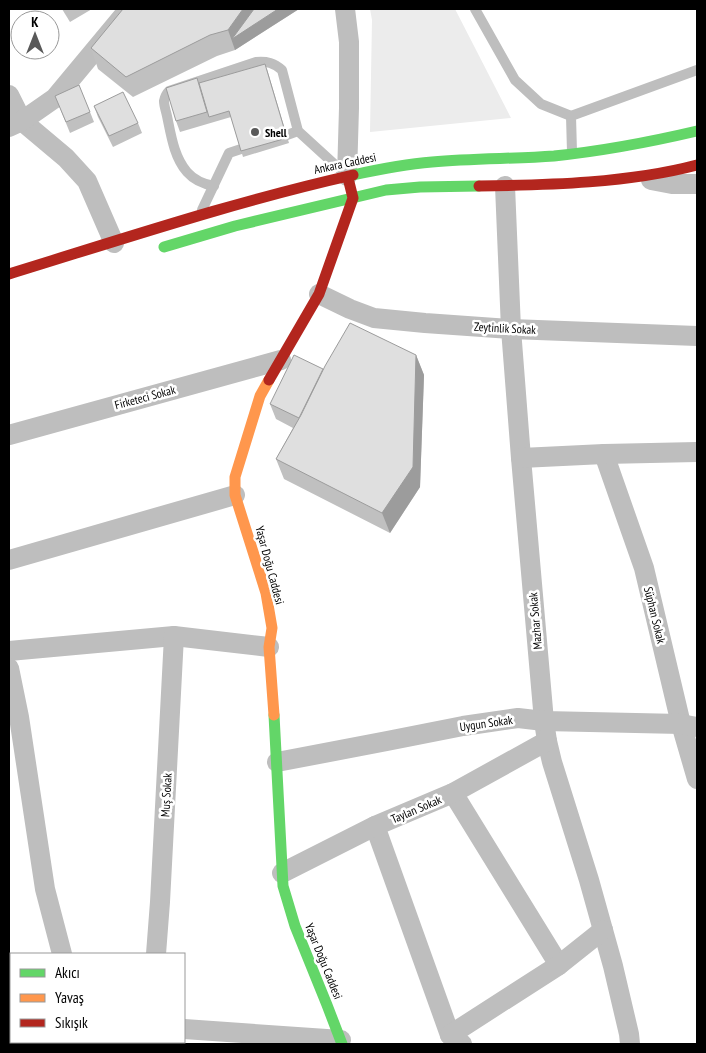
<svg xmlns="http://www.w3.org/2000/svg" width="706" height="1053" viewBox="0 0 706 1053" font-family="'PT Sans Narrow',sans-serif">
<style>
.green{fill:#ececec}
.lines{fill:none;stroke-linecap:round;stroke-linejoin:round}
.lane{stroke:#bebebe;stroke-width:10}
.street{stroke:#bebebe;stroke-width:20}
.fast{stroke:#63d668;stroke-width:11}
.slow{stroke:#ff974d;stroke-width:11}
.jam{stroke:#b3261e;stroke-width:11}
.wall{fill:#c0c0c0}
.shaded-wall{fill:#9c9c9c}
.building{fill:#dfdfdf;stroke:#9c9c9c}
.poi-dot{fill:#595959;stroke:#fff;stroke-width:2}
.labels{text-anchor:middle;dominant-baseline:central;stroke-width:5;stroke-linejoin:round;paint-order:stroke}
.poi-label{font-size:12px;font-weight:bold;fill:#000;stroke:#fff;text-anchor:start}
.street-label{font-size:12px;fill:#000;stroke:#fff}
</style>
<rect width="100%" height="100%" fill="#fff"/>
<polygon class="green" points="370,9 455,9 511,118 370,132 372,20"/>
<g class="lines">
<g class="lane">
<polyline points="475,9 515,80 541,104 571,116"/>
<polyline points="287,135 298,131"/>
<polyline points="572,152 571,116 697,70"/>
<path d="M 214,186 C 203,184 194,180 187,172 C 174,157 171,135 167,116 C 166,111 164,106 164,101 C 165,96 166,94 169,91 L 256,62 C 267,61 274,63 282,70 L 298,131 L 344,173"/>
<polyline points="202,210 229,153 241,149"/>
</g>
<g class="street">
<polyline points="345,9 349,42 349,108 347,176"/>
<polyline points="9,95 22,121 66,158 87,181 114,243"/>
<polyline points="9,127 22,121 55,98 129,9"/>
<polyline points="651,180 672,184 697,184"/>
<polyline points="505,186 511,329 521,458 544,721 547,741 552,762 589,880 613,966 629,1034 630,1044"/>
<polyline points="319,294 350,309 374,318 425,323 511,329 697,336"/>
<polyline points="9,435 281,360"/>
<polyline points="604,454 644,568 681,724 697,779"/>
<polyline points="521,458 604,454 697,452"/>
<polyline points="9,560 235,495"/>
<polyline points="9,651 174,636 269,647"/>
<polyline points="9,668 19,717 45,889 62,954"/>
<polyline points="277,762 387,741 463,726 518,718 544,721 681,724 697,727"/>
<polyline points="453,793 559,965"/>
<polyline points="375,826 450,1035 462,1044"/>
<polyline points="282,873 375,826 453,793 547,741"/>
<polyline points="156,954 160,902 174,636"/>
<polyline points="184,1029 341,1040"/>
<polyline points="450,1035 559,965 603,930"/>
<polyline points="61,1044 69,1042"/>
</g>
<g class="fast">
<path d="M 353,175 C 380,169 406,164 432,162 C 473,158 514,159 554,156 C 603,151 650,142 697,131"/>
<polyline points="164,247 235,226 386,190 420,187 479,186"/>
<polyline points="274,715 283,886 295,926 327,1005 342,1044"/>
</g>
<polyline class="slow" points="269,380 260,396 235,477 235,495 266,593 272,628 269,647 274,715"/>
<g class="jam">
<path d="M 479,186 C 550,185 629,183 697,165"/>
<path d="M 9,274 C 123,239 237,201 353,175"/>
<polyline points="269,380 319,294 353,198 348,178"/>
</g>
</g>
<g class="wall">
<polygon points="62,9 92,9 70,22"/>
<polygon points="123,9 299,9 235,50 217,56 133,97 98,69 91,48"/>
<polygon points="267,69 289,143 243,157 231,117 180,132 176,121 199,83"/>
<polygon points="55,96 90,112 94,122 70,133"/>
<polygon points="94,106 138,123 142,133 113,147 98,117"/>
<polygon points="416,355 424,375 420,487 390,533 284,479 276,459 293,428 276,419 270,404 323,369"/>
</g>
<g class="shaded-wall">
<polygon points="243,9 299,9 235,50 228,30"/>
<polygon points="416,355 424,375 420,487 390,533 382,513"/>
</g>
<g class="building">
<polygon points="123,9 243,9 228,30 210,35 126,77 91,48"/>
<polygon points="254,9 278,9 232,39"/>
<polygon points="265,64 287,138 241,151 229,111 209,117 199,83"/>
<polygon points="197,78 207,112 176,121 166,88"/>
<polygon points="79,85 90,112 66,122 55,96"/>
<polygon points="123,92 138,123 109,136 94,106"/>
<polygon points="350,323 416,355 413,467 382,513 276,459 301,415 325,366"/>
<polygon points="294,355 323,369 299,418 270,404"/>
</g>
<circle class="poi-dot" cx="255" cy="132" r="5"/>
<g class="labels">
<g class="poi-label">
<text x="265" y="132">Shell</text>
</g>
<g class="street-label">
<text transform="translate(345 163) rotate(-12)">Ankara Caddesi</text>
<text transform="translate(505 328) rotate(3)">Zeytinlik Sokak</text>
<text transform="translate(145 397) rotate(-15)">Firketeci Sokak</text>
<text transform="translate(270 565) rotate(75)">Yaşar Doğu Caddesi</text>
<text transform="translate(655 615) rotate(76)">Süphan Sokak</text>
<text transform="translate(535 621) rotate(-95)">Mazhar Sokak</text>
<text transform="translate(486 723) rotate(-8)">Uygun Sokak</text>
<text transform="translate(166 795) rotate(-87)">Muş Sokak</text>
<text transform="translate(416 809) rotate(-23)">Taylan Sokak</text>
<text transform="translate(324 961) rotate(68)">Yaşar Doğu Caddesi</text>
</g>
</g>
<rect width="706" height="1053" fill="none" stroke="#000000" stroke-width="20"/>
<rect x="10" y="953" width="175" height="90" fill="#ffffff" stroke="#999999"/>
<rect x="20" y="969" width="25" height="8" fill="#63d668" stroke="#999999"/>
<text x="55" y="978" font-size="15" fill="#000000">Akıcı</text>
<rect x="20" y="994" width="25" height="8" fill="#ff974d" stroke="#999999"/>
<text x="55" y="1003" font-size="15" fill="#000000">Yavaş</text>
<rect x="20" y="1019" width="25" height="8" fill="#b3261e" stroke="#999999"/>
<text x="55" y="1028" font-size="15" fill="#000000">Sıkışık</text>
<g transform="translate(35 35)"><circle r="24" fill="#ffffff" stroke="#999999"/>
<path d="M0-4L9 19L0 12L-9 19Z" fill="#595959"/>
<text y="-8" font-size="14" font-weight="bold" text-anchor="middle" fill="#000000">K</text>
</g>
</svg>
